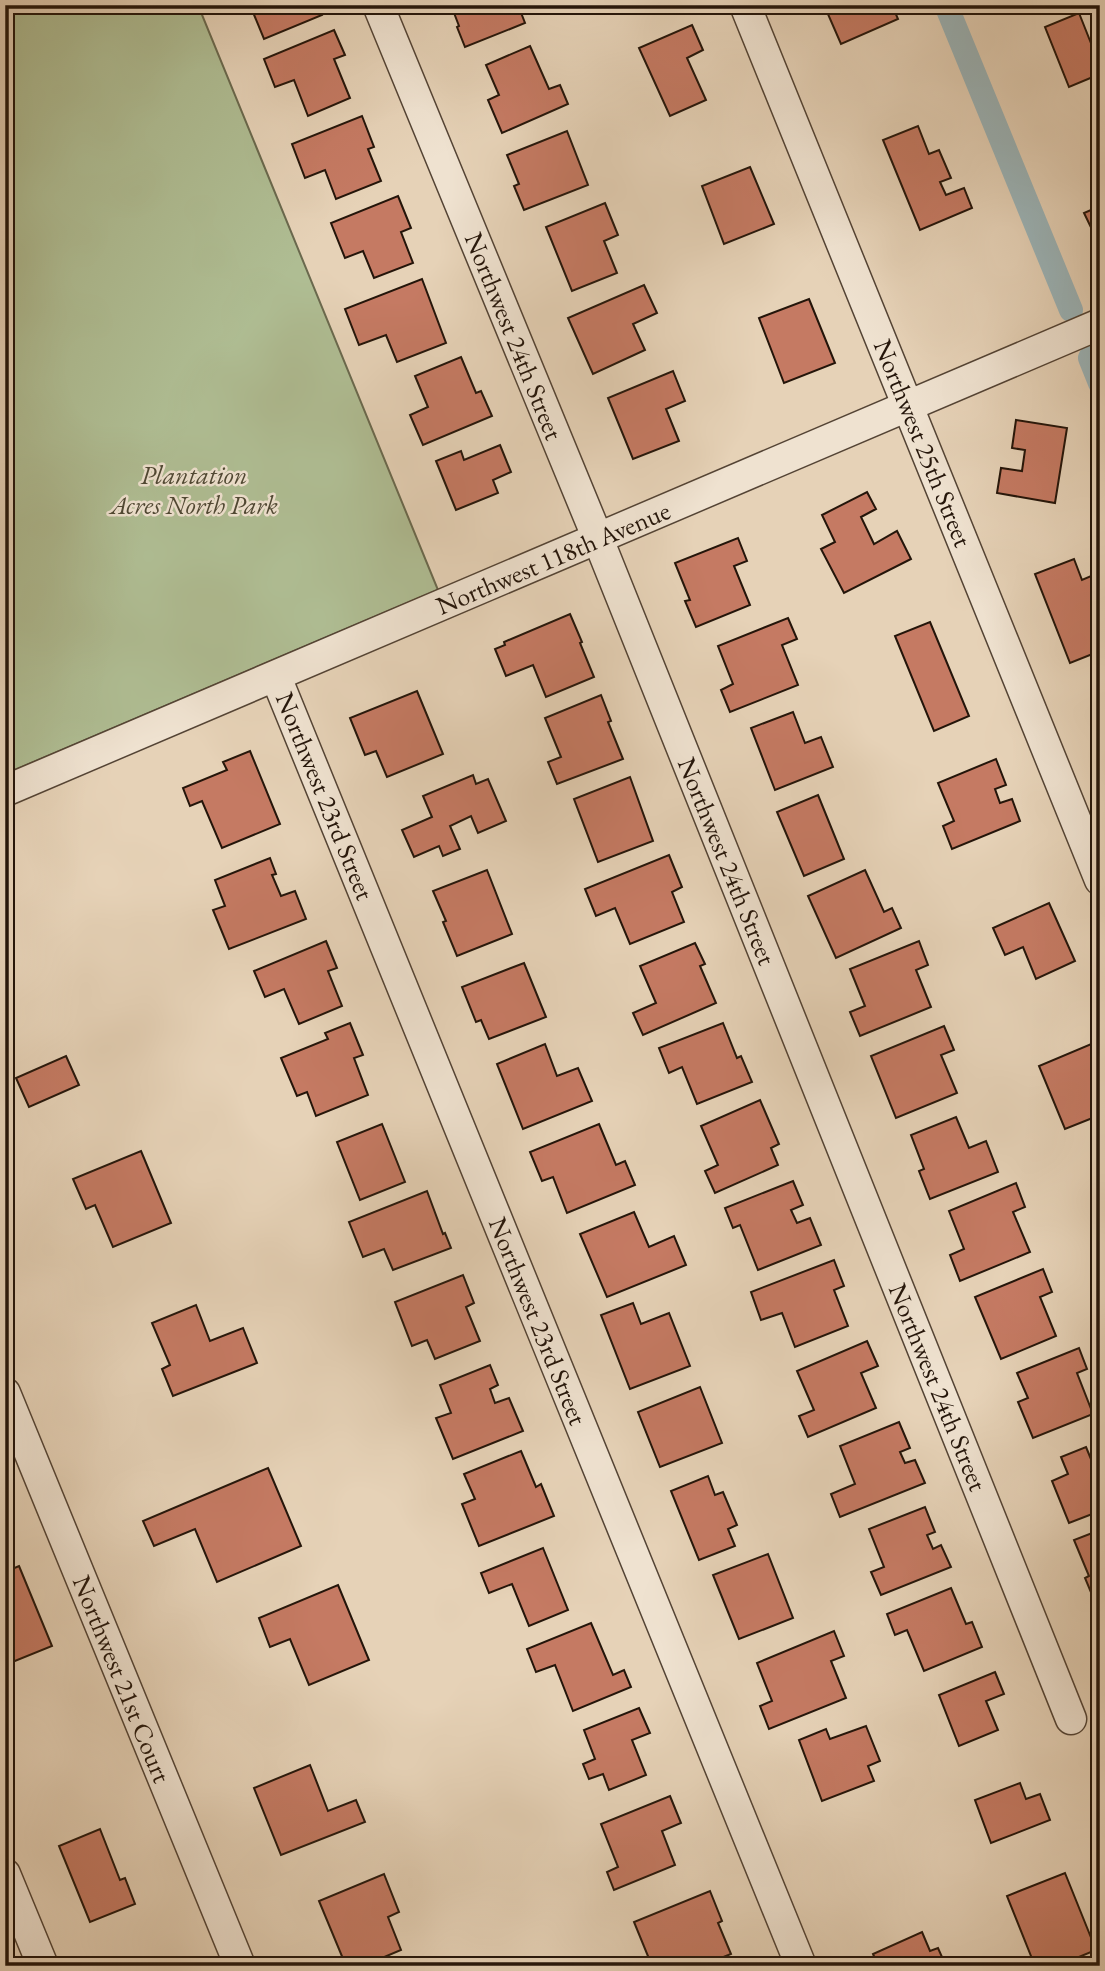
<svg xmlns="http://www.w3.org/2000/svg" width="1105" height="1971" viewBox="0 0 1105 1971" font-family="'EB Garamond',serif">
<style>
.green{fill:#afbd93;stroke:#6a694e;stroke-width:2}
.lines{fill:none;stroke-linecap:round;stroke-linejoin:round}
.canal{stroke:#9cb5b9;stroke-width:24}
.building{fill:#c57a63;stroke:#24150a;stroke-width:2}
.minor-casing{stroke:#544435;stroke-width:33}
.minor{stroke:#efe2d0;stroke-width:30}
.labels{text-anchor:middle;dominant-baseline:central;stroke-width:5;stroke-linejoin:round;paint-order:stroke}
.street-label{font-size:26px;fill:#24150a;stroke:#efe2d0}
.park-label{font-size:26px;font-style:italic;fill:#4e4733;stroke:#efe2d0}
</style>
<rect width="100%" height="100%" fill="#e6d2b7"/>
<filter id="stains"><feTurbulence type="fractalNoise" baseFrequency=".00286" numOctaves="4"/><feColorMatrix values="0 0 0 0 .2 0 0 0 0 .09 0 0 0 0 .02 0 0 0 .5 -.17"/></filter>
<radialGradient id="worn" r=".72"><stop offset=".6" stop-color="#630" stop-opacity="0"/><stop offset="1" stop-color="#630" stop-opacity=".3"/></radialGradient>
<polygon class="green" points="5,5 198,5 438,590 5,774"/>
<g class="lines">
<g class="canal">
<polyline points="946,5 1071,310"/>
<polyline points="1090,358 1100,383"/>
</g>
</g>
<g class="building">
<polygon points="250,5 318,5 322,15 264,39"/>
<polygon points="451,5 518,5 525,23 465,47 457,27 459,26"/>
<polygon points="824,5 892,5 898,19 841,44"/>
<polygon points="1079,13 1100,66 1100,74 1069,87 1045,27"/>
<polygon points="692,25 703,50 687,58 706,100 670,116 639,48"/>
<polygon points="334,30 345,55 334,59 350,98 308,116 294,80 275,87 264,59"/>
<polygon points="530,46 549,89 560,85 568,104 502,133 488,100 499,95 486,65"/>
<polygon points="362,116 374,147 368,149 381,181 336,199 325,170 305,178 292,144"/>
<polygon points="918,126 929,154 939,150 951,178 940,182 946,195 964,188 972,208 920,230 883,140"/>
<polygon points="567,131 588,185 524,210 514,186 519,184 507,155"/>
<polygon points="750,167 774,224 724,244 702,186"/>
<polygon points="398,196 411,228 401,232 413,263 374,278 363,251 345,258 331,223"/>
<polygon points="605,203 618,235 604,241 617,273 572,291 546,227"/>
<polygon points="1100,206 1100,246 1084,213"/>
<polygon points="422,279 446,343 397,362 386,335 359,345 345,309"/>
<polygon points="644,285 657,313 633,324 645,350 593,374 568,318"/>
<polygon points="809,299 835,363 784,383 759,318"/>
<polygon points="461,357 476,393 481,391 492,416 423,445 410,415 428,407 415,376"/>
<polygon points="673,371 685,401 666,409 679,441 633,459 608,398"/>
<polygon points="1016,420 1067,428 1055,503 997,493 1001,468 1022,471 1025,450 1012,448"/>
<polygon points="500,445 511,472 493,480 498,493 456,510 436,461 461,451 464,460"/>
<polygon points="867,492 876,509 861,517 874,544 897,531 911,559 844,593 821,549 835,542 822,515"/>
<polygon points="738,538 747,561 734,566 750,605 696,627 685,601 690,600 675,563"/>
<polygon points="1074,559 1082,580 1098,573 1100,579 1100,651 1070,663 1035,574"/>
<polygon points="570,614 582,642 580,643 594,677 546,697 533,665 506,676 495,649 505,645 504,642"/>
<polygon points="788,618 797,639 782,645 798,685 730,712 721,690 733,684 718,646"/>
<polygon points="930,622 969,716 934,731 895,636"/>
<polygon points="417,691 443,754 387,777 376,751 365,755 350,718"/>
<polygon points="601,695 611,721 608,722 623,759 557,784 548,762 561,757 545,718"/>
<polygon points="793,712 805,743 821,737 833,767 775,790 751,728"/>
<polygon points="250,751 280,824 222,848 202,801 190,806 183,788 227,770 223,762"/>
<polygon points="996,759 1006,785 995,789 1000,803 1012,799 1020,821 952,849 943,826 954,821 938,783"/>
<polygon points="473,775 476,784 488,779 506,821 478,833 471,816 450,826 460,849 443,856 439,846 414,857 402,830 432,817 423,796"/>
<polygon points="630,777 653,841 598,862 574,799"/>
<polygon points="818,795 844,859 804,876 777,812"/>
<polygon points="669,855 682,887 672,892 684,922 630,944 615,908 596,916 585,889"/>
<polygon points="270,858 276,874 272,875 281,896 295,891 306,919 229,949 213,910 225,906 215,880"/>
<polygon points="487,870 512,934 457,956 443,922 446,921 433,891"/>
<polygon points="865,870 884,912 892,908 901,928 836,958 808,896"/>
<polygon points="1049,903 1075,961 1036,979 1023,947 1005,955 993,928"/>
<polygon points="326,941 337,968 328,971 342,1006 299,1024 284,989 265,997 254,971"/>
<polygon points="919,941 928,965 916,970 931,1007 860,1036 850,1012 865,1006 850,969"/>
<polygon points="695,943 705,964 700,966 716,1003 643,1035 633,1013 656,1003 640,966"/>
<polygon points="524,963 546,1017 489,1039 481,1020 476,1022 462,987"/>
<polygon points="350,1023 363,1055 354,1058 368,1095 316,1116 307,1092 297,1096 281,1058 328,1039 325,1033"/>
<polygon points="723,1023 737,1058 741,1056 752,1082 697,1104 682,1067 669,1073 659,1048"/>
<polygon points="944,1026 954,1050 941,1055 957,1093 896,1118 871,1056"/>
<polygon points="1096,1042 1100,1050 1100,1115 1065,1129 1039,1066"/>
<polygon points="545,1044 557,1076 578,1068 592,1101 523,1129 497,1064"/>
<polygon points="66,1056 79,1085 29,1107 16,1078"/>
<polygon points="760,1100 779,1144 771,1148 778,1165 715,1193 705,1171 718,1165 701,1126"/>
<polygon points="956,1117 969,1148 986,1141 998,1172 930,1199 919,1171 924,1169 911,1135"/>
<polygon points="382,1124 405,1182 360,1200 337,1142"/>
<polygon points="599,1124 616,1165 625,1161 635,1185 567,1213 553,1177 542,1181 530,1152"/>
<polygon points="141,1151 171,1223 113,1247 95,1205 86,1209 73,1179"/>
<polygon points="793,1181 803,1205 791,1210 797,1223 810,1218 821,1245 758,1270 740,1225 733,1228 725,1208"/>
<polygon points="1016,1183 1025,1207 1013,1212 1030,1252 960,1281 950,1255 964,1249 949,1211"/>
<polygon points="427,1191 443,1234 445,1233 451,1248 393,1270 384,1249 363,1257 349,1222"/>
<polygon points="634,1212 649,1247 674,1236 686,1265 607,1297 580,1234"/>
<polygon points="834,1260 844,1286 834,1290 848,1326 795,1347 782,1313 761,1320 751,1292"/>
<polygon points="1043,1269 1052,1292 1040,1297 1056,1336 1001,1359 975,1297"/>
<polygon points="463,1275 474,1303 466,1307 480,1341 435,1359 427,1340 412,1346 395,1302"/>
<polygon points="633,1303 641,1324 669,1313 690,1366 630,1389 601,1315"/>
<polygon points="196,1305 210,1341 243,1328 257,1363 173,1396 162,1369 170,1365 152,1323"/>
<polygon points="867,1341 878,1366 861,1373 876,1408 808,1437 799,1416 814,1410 797,1371"/>
<polygon points="1079,1348 1087,1369 1077,1373 1093,1414 1033,1438 1018,1402 1028,1398 1017,1373"/>
<polygon points="490,1365 498,1385 490,1389 495,1403 509,1398 523,1431 453,1459 436,1418 451,1413 440,1385"/>
<polygon points="700,1387 722,1443 660,1467 638,1412"/>
<polygon points="899,1422 910,1448 900,1452 905,1463 915,1460 925,1483 840,1517 831,1494 855,1484 840,1446"/>
<polygon points="1086,1447 1100,1481 1100,1511 1069,1523 1052,1481 1068,1474 1061,1457"/>
<polygon points="521,1451 536,1487 541,1484 554,1516 479,1546 462,1504 475,1499 464,1474"/>
<polygon points="268,1468 301,1546 217,1582 195,1529 154,1546 143,1521"/>
<polygon points="708,1476 715,1495 723,1492 737,1525 728,1529 735,1546 699,1560 671,1491"/>
<polygon points="925,1507 935,1532 927,1535 933,1549 941,1545 951,1567 881,1595 871,1572 884,1567 869,1529"/>
<polygon points="1100,1530 1100,1600 1095,1602 1085,1578 1089,1576 1074,1540"/>
<polygon points="543,1548 568,1610 529,1626 512,1584 489,1593 481,1573"/>
<polygon points="768,1554 793,1618 739,1639 713,1575"/>
<polygon points="19,1566 52,1646 5,1665 5,1572"/>
<polygon points="338,1585 369,1660 309,1685 290,1639 270,1647 259,1618"/>
<polygon points="951,1588 966,1624 972,1622 982,1647 924,1671 907,1630 895,1635 887,1614"/>
<polygon points="591,1623 613,1675 624,1670 631,1687 573,1711 555,1665 536,1672 527,1649"/>
<polygon points="834,1631 844,1656 831,1661 846,1698 769,1729 760,1706 772,1701 757,1663"/>
<polygon points="995,1672 1004,1694 986,1701 998,1730 959,1746 939,1695"/>
<polygon points="639,1708 650,1733 632,1740 646,1775 609,1790 603,1774 589,1779 583,1764 595,1759 584,1730"/>
<polygon points="866,1726 880,1761 868,1766 874,1781 822,1801 799,1740 826,1729 830,1739"/>
<polygon points="310,1765 328,1811 356,1800 365,1822 281,1855 254,1788"/>
<polygon points="1020,1783 1026,1799 1040,1794 1050,1820 991,1843 975,1800"/>
<polygon points="670,1796 681,1823 662,1831 675,1865 614,1890 607,1872 618,1867 601,1824"/>
<polygon points="100,1829 120,1880 125,1878 135,1904 90,1922 59,1846"/>
<polygon points="1065,1873 1096,1950 1057,1966 1035,1966 1007,1896"/>
<polygon points="384,1874 399,1912 388,1917 401,1950 363,1966 346,1966 319,1901"/>
<polygon points="710,1891 722,1921 718,1923 731,1954 701,1966 652,1966 634,1922"/>
<polygon points="922,1932 930,1951 938,1948 946,1966 878,1966 873,1954"/>
</g>
<g class="lines">
<g class="minor-casing">
<g id="minor">
<polyline points="378,5 598,539 1071,1719"/>
<polyline points="745,5 1100,880"/>
<polyline points="276,677 801,1966"/>
<polyline points="5,791 1100,324"/>
<polyline points="5,1393 240,1966"/>
<polyline points="5,1874 43,1966"/>
</g>
</g>
<use href="#minor" class="minor"/>
</g>
<g class="labels">
<g class="street-label">
<text transform="translate(514 336) rotate(68)">Northwest 24th Street</text>
<text transform="translate(923 443) rotate(68)">Northwest 25th Street</text>
<text transform="translate(553 558) rotate(-23)">Northwest 118th Avenue</text>
<text transform="translate(325 796) rotate(68)">Northwest 23rd Street</text>
<text transform="translate(727 861) rotate(68)">Northwest 24th Street</text>
<text transform="translate(538 1321) rotate(68)">Northwest 23rd Street</text>
<text transform="translate(938 1387) rotate(68)">Northwest 24th Street</text>
<text transform="translate(122 1679) rotate(68)">Northwest 21st Court</text>
</g>
<g class="park-label">
<text x="194" y="475">Plantation<tspan x="194" dy="30">Acres North Park</tspan></text>
</g>
</g>
<rect width="1105" height="1971" fill="none" stroke="#e6d2b7" stroke-width="28"/>
<rect x="7" y="7" width="1091" height="1957" fill="none" stroke="#24150a" stroke-width="3.5"/>
<rect x="14" y="14" width="1077" height="1943" fill="none" stroke="#24150a" stroke-width="2"/>
<rect width="100%" height="100%" filter="url(#stains)"/>
<rect width="100%" height="100%" fill="url(#worn)"/>
</svg>
